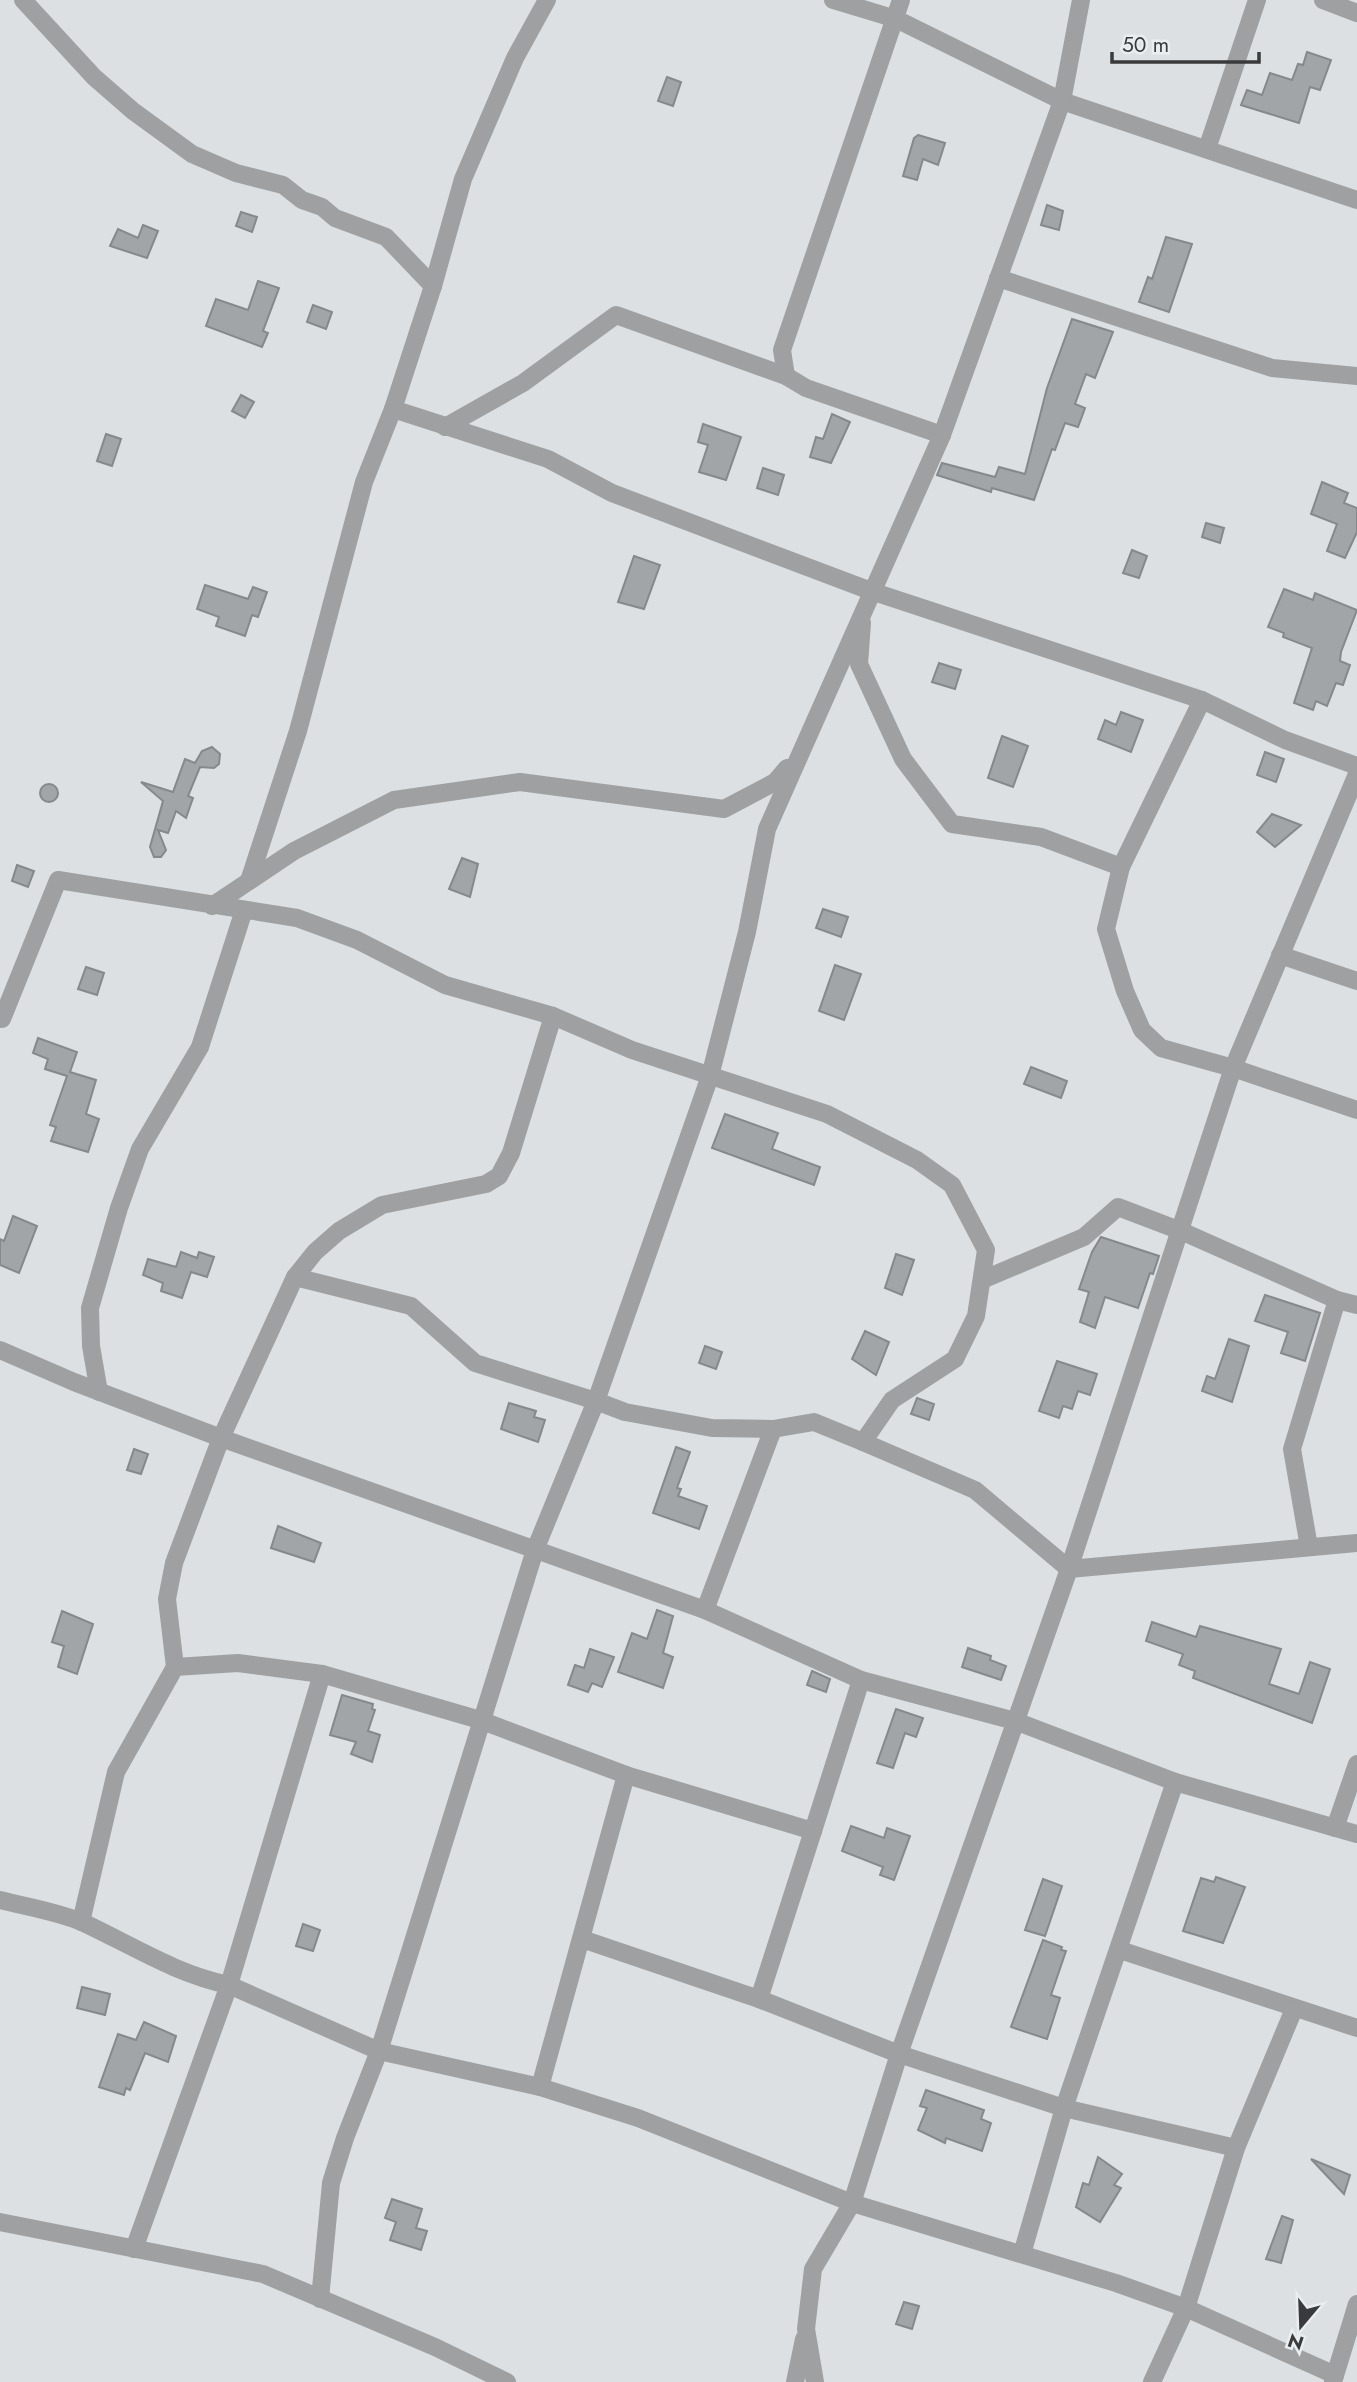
<svg xmlns="http://www.w3.org/2000/svg" width="1357" height="2382" viewBox="0 0 1357 2382" font-family="Jost,sans-serif">
<style>
.building{fill:#a1a5a7;stroke:#85898b;stroke-width:2}
.lines{fill:none;stroke-linecap:round;stroke-linejoin:round}
.street{stroke:#9ea0a1;stroke-width:18}
</style>
<rect width="100%" height="100%" fill="#dce0e3"/>
<g class="building">
<polygon points="1307,52 1331,60 1320,90 1310,87 1299,123 1241,105 1247,90 1262,95 1270,73 1292,80 1298,64 1303,65"/>
<polygon points="667,77 681,82 673,106 658,101"/>
<polygon points="918,135 945,143 938,165 923,159 917,180 903,176 914,138"/>
<polygon points="1047,205 1063,211 1059,230 1041,225"/>
<polygon points="241,212 257,217 252,232 236,226"/>
<polygon points="143,225 158,231 147,258 110,246 118,229 138,238"/>
<polygon points="1166,237 1192,244 1169,312 1139,302 1148,277 1152,279"/>
<polygon points="258,281 279,288 263,331 268,333 262,347 206,326 216,299 248,310"/>
<polygon points="313,305 332,312 326,329 307,322"/>
<polygon points="1072,319 1113,332 1095,378 1086,374 1075,404 1085,408 1078,427 1065,423 1055,450 1052,449 1034,500 992,488 991,492 937,475 942,463 995,477 999,467 1025,474 1047,388"/>
<polygon points="241,395 254,402 245,418 232,411"/>
<polygon points="832,414 850,422 831,463 810,457 816,437 823,439"/>
<polygon points="703,424 741,437 726,480 699,472 708,445 698,442"/>
<polygon points="106,434 121,439 112,466 97,461"/>
<polygon points="763,468 784,475 778,495 757,488"/>
<polygon points="1322,482 1348,493 1344,503 1357,508 1357,532 1345,558 1327,551 1337,524 1311,514"/>
<polygon points="1206,523 1224,528 1220,543 1202,537"/>
<polygon points="1132,550 1147,556 1139,578 1123,573"/>
<polygon points="634,556 660,565 644,609 618,602"/>
<polygon points="205,585 248,599 253,587 267,592 258,617 252,615 245,636 216,626 219,617 197,609"/>
<polygon points="1284,589 1313,600 1315,593 1357,610 1341,652 1340,661 1350,665 1343,685 1336,683 1327,706 1316,701 1313,710 1294,703 1312,648 1283,637 1284,633 1268,627"/>
<polygon points="939,663 961,670 955,689 932,682"/>
<polygon points="1121,712 1143,720 1131,752 1098,739 1105,720 1116,725"/>
<polygon points="1002,736 1028,746 1013,787 988,778"/>
<polygon points="212,747 220,754 219,764 214,768 200,767 188,796 193,798 186,818 176,811 168,833 158,830 166,850 161,857 154,857 150,847 163,801 141,782 173,792 185,759 195,763 202,751"/>
<polygon points="1265,752 1284,759 1276,782 1257,775"/>
<circle cx="49" cy="793" r="9"/>
<polygon points="1272,814 1301,825 1275,847 1257,832"/>
<polygon points="462,858 478,864 470,897 449,889"/>
<polygon points="17,865 34,871 28,887 12,881"/>
<polygon points="823,909 848,917 841,937 816,928"/>
<polygon points="835,965 861,974 844,1020 819,1011"/>
<polygon points="86,967 104,973 97,995 78,989"/>
<polygon points="38,1038 77,1052 70,1072 96,1080 86,1114 99,1119 88,1152 51,1141 56,1127 50,1125 67,1076 45,1069 48,1059 33,1053"/>
<polygon points="1031,1067 1067,1081 1061,1098 1024,1084"/>
<polygon points="725,1114 778,1133 772,1149 820,1167 814,1185 712,1148"/>
<polygon points="13,1216 37,1226 19,1273 0,1265 0,1239 4,1241"/>
<polygon points="1101,1237 1159,1256 1153,1274 1150,1273 1138,1308 1105,1297 1095,1328 1080,1322 1089,1292 1079,1289 1092,1252"/>
<polygon points="181,1252 197,1258 199,1252 214,1257 207,1277 191,1272 182,1298 161,1291 163,1283 143,1275 148,1259 176,1267"/>
<polygon points="896,1254 914,1260 902,1295 885,1288"/>
<polygon points="1265,1295 1320,1313 1305,1361 1281,1353 1288,1332 1255,1321"/>
<polygon points="865,1331 889,1342 876,1375 852,1359"/>
<polygon points="1229,1339 1249,1346 1232,1402 1202,1391 1207,1376 1215,1379"/>
<polygon points="705,1346 722,1352 716,1369 699,1363"/>
<polygon points="1057,1361 1097,1374 1090,1395 1078,1391 1072,1409 1063,1406 1059,1418 1039,1411"/>
<polygon points="917,1398 934,1404 929,1420 911,1414"/>
<polygon points="509,1403 536,1411 534,1417 545,1420 538,1442 501,1429"/>
<polygon points="676,1447 690,1452 677,1488 681,1489 678,1496 707,1506 699,1529 653,1513"/>
<polygon points="134,1449 148,1454 141,1474 127,1470"/>
<polygon points="278,1526 321,1543 314,1562 271,1548"/>
<polygon points="657,1610 673,1616 663,1653 673,1657 663,1688 618,1672 632,1633 647,1639"/>
<polygon points="62,1611 93,1624 77,1674 58,1667 64,1646 52,1642"/>
<polygon points="1152,1622 1196,1637 1200,1626 1281,1649 1269,1684 1299,1694 1310,1662 1330,1669 1312,1723 1193,1678 1195,1671 1179,1665 1183,1654 1146,1641"/>
<polygon points="968,1648 991,1656 990,1660 1006,1666 1001,1680 962,1667"/>
<polygon points="590,1649 614,1657 602,1687 592,1683 588,1692 568,1685 575,1665 584,1668"/>
<polygon points="812,1671 830,1679 826,1692 807,1685"/>
<polygon points="342,1695 373,1704 372,1709 375,1710 368,1731 380,1735 372,1762 351,1754 356,1742 330,1735"/>
<polygon points="896,1709 923,1718 916,1737 905,1733 893,1768 877,1763"/>
<polygon points="851,1826 884,1838 887,1828 910,1836 894,1880 880,1875 883,1867 842,1851"/>
<polygon points="1216,1877 1245,1887 1223,1943 1183,1931 1201,1878 1214,1882"/>
<polygon points="1043,1879 1062,1886 1045,1936 1025,1930"/>
<polygon points="303,1924 320,1930 313,1951 296,1946"/>
<polygon points="1043,1940 1062,1947 1061,1950 1066,1951 1051,1995 1060,1998 1047,2039 1011,2027"/>
<polygon points="82,1987 110,1994 105,2015 77,2008"/>
<polygon points="144,2022 176,2036 168,2062 145,2053 130,2090 126,2088 124,2095 99,2087 118,2034 136,2040"/>
<polygon points="926,2090 984,2110 981,2119 991,2123 982,2151 946,2138 945,2143 918,2130 927,2108 920,2106"/>
<polygon points="1098,2157 1122,2174 1114,2185 1121,2188 1100,2222 1076,2207 1083,2183 1089,2185"/>
<polygon points="1311,2159 1350,2175 1344,2194"/>
<polygon points="392,2199 422,2209 416,2228 427,2231 421,2250 390,2240 396,2222 385,2218"/>
<polygon points="1282,2216 1293,2220 1281,2263 1266,2259"/>
<polygon points="904,2302 919,2306 912,2329 896,2324"/>
</g>
<g class="lines">
<g class="street">
<polyline points="23,0 94,77 133,111 192,154 236,173 283,185 302,200 322,207 335,218 386,237 433,286 393,409 548,459 612,493 871,591 1202,700 1285,740 1357,766"/>
<polyline points="833,0 896,19 1062,101 1357,200"/>
<polyline points="1323,0 1357,13"/>
<polyline points="1207,149 1257,0"/>
<polyline points="998,278 1272,368 1357,376"/>
<polyline points="433,286 463,179 515,58 547,0"/>
<polyline points="786,376 782,350 901,0"/>
<polyline points="445,427 523,383 616,315 786,376 806,388 942,435"/>
<polyline points="862,623 859,664 903,759 952,824 1041,837 1121,867"/>
<polyline points="1202,700 1121,867 1106,929 1125,991 1142,1030 1161,1048 1233,1068 1357,1110"/>
<polyline points="249,881 298,731 364,482 393,409"/>
<polyline points="212,906 294,851 394,800 520,782 724,809 775,782 787,768"/>
<polyline points="1280,955 1357,981"/>
<polyline points="0,1018 2,1019 58,880 297,918 357,940 445,985 553,1016 632,1050 827,1114 917,1160 952,1185 986,1250 976,1316 955,1359 892,1400 863,1442 975,1490 1069,1569 1357,1543"/>
<polyline points="295,1277 411,1306 475,1363 596,1401 535,1550 379,2051 345,2138 331,2183 320,2299"/>
<polyline points="982,1280 1084,1237 1118,1207 1181,1231 1337,1300 1357,1305"/>
<polyline points="0,1350 74,1382 221,1438 705,1610 861,1680 1015,1721 1175,1782 1357,1834"/>
<polyline points="99,1392 91,1346 90,1308 119,1208 140,1149 200,1047 244,910"/>
<polyline points="863,1442 814,1422 773,1429 712,1428 625,1412 596,1401 710,1076 747,932 767,829 942,435 1062,101 1081,0"/>
<polyline points="1309,1547 1292,1449 1337,1300"/>
<polyline points="705,1610 773,1429"/>
<polyline points="175,1667 167,1599 174,1563 221,1438 295,1277 315,1252 339,1231 382,1205 486,1184 499,1176 511,1153 553,1016"/>
<polyline points="1335,1828 1357,1764"/>
<path d="M 0,1900 C 27,1907 59,1912 84,1923 C 133,1946 176,1974 229,1985 L 379,2051 L 540,2087 L 638,2118 L 852,2203 L 1116,2283 L 1186,2308 L 1335,2375"/>
<polyline points="81,1922 116,1772 175,1667 238,1663 322,1674 480,1720 626,1775 813,1831 861,1680"/>
<polyline points="582,1939 759,1999 899,2054 1064,2108 1236,2148"/>
<polyline points="1120,1950 1357,2028"/>
<polyline points="759,1999 813,1831"/>
<polyline points="540,2087 626,1775"/>
<polyline points="0,2222 263,2274 435,2347 507,2382"/>
<polyline points="134,2249 229,1985 322,1674"/>
<polyline points="1022,2254 1064,2108 1175,1782"/>
<polyline points="795,2382 804,2339"/>
<polyline points="815,2382 806,2329 813,2269 852,2203 899,2054 1069,1569 1233,1068 1357,774"/>
<polyline points="1152,2382 1186,2308 1236,2148 1294,2009"/>
<polyline points="1333,2382 1357,2304"/>
</g>
</g>
<g transform="translate(1301 2326) rotate(199)" stroke="#e9edf0" stroke-width="5" paint-order="stroke">
<path d="M0-5L12 26L0 18L-12 26Z" fill="#383a3b"/>
<text y="-10" font-size="19" font-weight="bold" text-anchor="middle" fill="#383a3b">N</text>
</g>
<path d="M1112 52v10h147v-10" fill="none" stroke="#383a3b" stroke-width="3.5"/>
<text x="1122" y="52" font-size="21" fill="#383a3b" stroke="#e9edf0" stroke-width="5" paint-order="stroke">50 m</text>
</svg>
